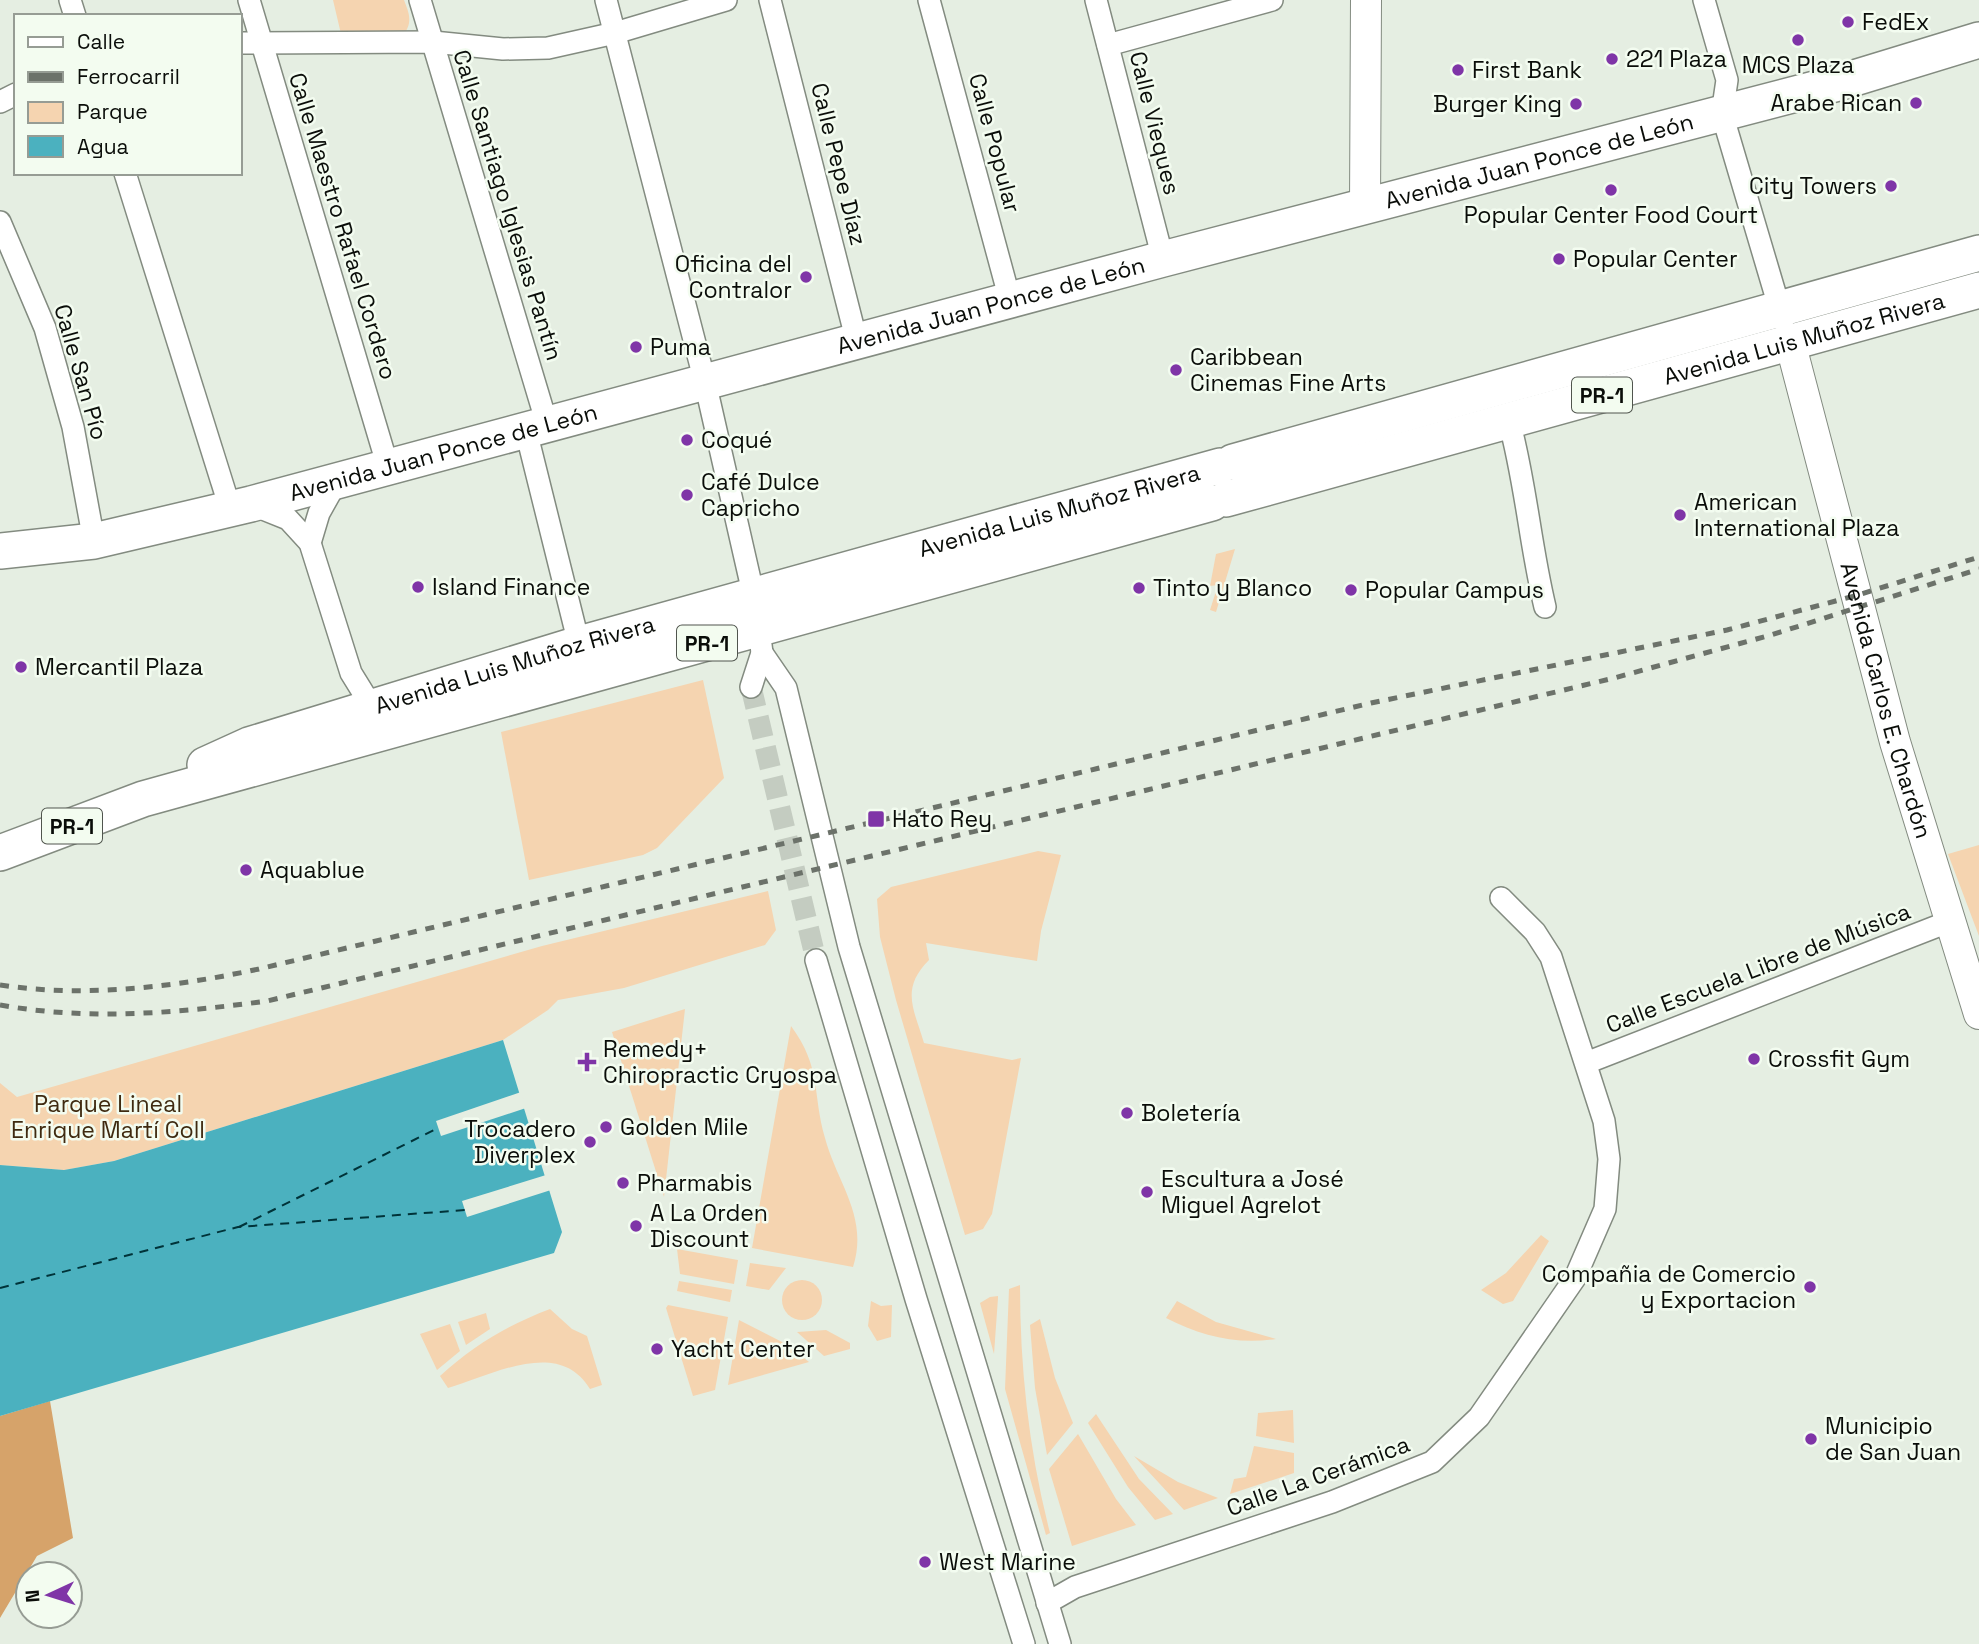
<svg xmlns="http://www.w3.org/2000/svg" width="1979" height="1644" viewBox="0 0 1979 1644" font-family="'Space Grotesk',sans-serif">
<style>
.green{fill:#f5d4b0}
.forest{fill:#d6a36a}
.water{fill:#4bb1bf}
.pier{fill:#e5eee2}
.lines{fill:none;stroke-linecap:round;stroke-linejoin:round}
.ferry{stroke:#003339;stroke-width:2;stroke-dasharray:9 7;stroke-linecap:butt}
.street-tunnel{stroke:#c4ccc1;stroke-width:21;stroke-dasharray:21 10;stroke-linecap:butt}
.street-casing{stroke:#838b80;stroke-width:24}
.secondary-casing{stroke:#838b80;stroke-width:32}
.primary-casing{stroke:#838b80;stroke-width:38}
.street{stroke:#fff;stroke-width:21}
.secondary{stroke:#fff;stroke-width:30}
.primary{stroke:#fff;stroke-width:35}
.rail{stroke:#6c726a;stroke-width:5;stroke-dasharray:9 9;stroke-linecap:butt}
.poi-dot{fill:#7f35a7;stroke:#f3fcf0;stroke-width:2.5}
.labels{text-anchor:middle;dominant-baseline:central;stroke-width:5;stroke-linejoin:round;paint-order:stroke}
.shield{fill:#f3fcf0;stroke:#50554e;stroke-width:2}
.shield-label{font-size:21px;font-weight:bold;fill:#0a0d09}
.poi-label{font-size:23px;fill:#0a0d09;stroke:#f3fcf0;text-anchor:start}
.street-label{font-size:23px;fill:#0a0d09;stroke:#f3fcf0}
.park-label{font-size:23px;fill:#3f2a10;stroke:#f3fcf0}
</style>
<rect width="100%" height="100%" fill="#e5eee2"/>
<g class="green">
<path d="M 333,0 L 404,0 C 409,13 413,22 404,34 L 341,34 Z"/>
<polygon points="1235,549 1216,612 1210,610 1218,585 1210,586 1216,554"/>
<polygon points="703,680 724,778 657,848 643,855 529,880 501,732"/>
<polygon points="1979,845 1979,936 1948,854"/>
<path d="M 1038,851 L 1061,855 L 1041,931 L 1037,961 L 926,943 L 929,960 C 900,989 914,1009 924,1043 L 1012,1060 L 1021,1058 L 992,1214 L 983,1229 L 965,1235 L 896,1000 L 880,937 L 877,899 L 891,887 Z"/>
<polygon points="768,891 776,930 765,945 624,988 558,1000 548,1010 503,1040 114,1161 64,1170 0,1165 0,1083 17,1097 542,946"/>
<polygon points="685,1009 664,1197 612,1032"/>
<path d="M 791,1026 C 822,1068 812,1093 825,1138 C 837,1183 869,1217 853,1267 L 752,1248 Z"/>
<polygon points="1541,1235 1549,1241 1513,1301 1503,1304 1481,1290 1506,1273"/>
<polygon points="677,1249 738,1260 734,1284 680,1274"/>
<polygon points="750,1263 786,1268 769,1290 746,1286"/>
<circle cx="802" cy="1300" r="20"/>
<polygon points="679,1281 732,1290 730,1302 677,1291"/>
<path d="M 1020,1285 C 1020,1369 1029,1451 1050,1533 L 1046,1535 L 1005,1389 L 1009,1289 Z"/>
<polygon points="998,1296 998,1298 994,1354 980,1303 990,1297"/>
<polygon points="871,1301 881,1306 892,1305 891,1337 877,1341 868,1326"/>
<path d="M 1177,1301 L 1216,1322 L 1276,1339 C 1236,1345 1201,1336 1166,1318 Z"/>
<polygon points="668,1305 728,1317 715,1390 693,1396 666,1308"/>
<path d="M 550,1309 L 572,1329 L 587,1336 L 602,1385 L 590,1389 C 559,1337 493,1375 448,1388 L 440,1376 C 474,1345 508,1325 550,1309 Z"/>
<polygon points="486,1313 490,1329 466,1345 458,1322"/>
<polygon points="1040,1319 1055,1378 1073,1423 1047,1455 1035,1388 1030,1325"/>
<polygon points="739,1320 786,1344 809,1362 728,1385"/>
<polygon points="450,1324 460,1351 437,1370 420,1334"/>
<polygon points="826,1330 850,1343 850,1349 824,1356 797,1332"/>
<polygon points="1293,1410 1294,1443 1256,1436 1258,1413"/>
<polygon points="1096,1414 1139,1479 1173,1514 1155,1520 1128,1487 1088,1423"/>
<polygon points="1078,1434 1116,1499 1136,1525 1072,1546 1049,1469"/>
<polygon points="1254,1446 1294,1453 1294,1473 1230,1494 1234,1479 1246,1477"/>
<polygon points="1134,1456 1178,1482 1218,1498 1184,1510"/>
</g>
<polygon class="forest" points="50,1401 73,1538 37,1556 0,1618 0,1416"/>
<polygon class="water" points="503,1040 562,1232 554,1253 0,1416 0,1165 64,1170 114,1161"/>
<g class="pier">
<polygon points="521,1092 526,1108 441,1136 436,1121"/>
<polygon points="546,1175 551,1190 467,1217 462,1201"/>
</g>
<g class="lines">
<g class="ferry">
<polyline points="239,1227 438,1128"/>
<polyline points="0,1288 238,1227 465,1210"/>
</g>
<polyline class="street-tunnel" points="751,687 816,960"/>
<g class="street-casing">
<g id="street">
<polyline points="70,0 75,16"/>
<polyline points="249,0 388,467"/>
<polyline points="420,0 547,424"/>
<polyline points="606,0 705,382 756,606"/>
<polyline points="770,0 857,342"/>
<polyline points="929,0 1010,300"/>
<polyline points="1096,0 1163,259"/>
<polyline points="1704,0 1727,80 1722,114 1783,320"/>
<polyline points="240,43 433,42 503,49 548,48 615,33 726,0"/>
<polyline points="1108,45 1272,0"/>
<polyline points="0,102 16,94"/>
<polyline points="125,173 230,508"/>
<polyline points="0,222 45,328 73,427 94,541"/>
<path d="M 1509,421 C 1526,483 1530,545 1545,607"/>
<polyline points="526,431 579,644"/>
<polyline points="253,505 288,519 310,543 351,673 372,707"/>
<polyline points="310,543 319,513 337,481"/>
<polyline points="762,653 786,688 849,947 1060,1644"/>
<polyline points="751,687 762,653 761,645"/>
<polyline points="816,960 916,1299 1024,1644"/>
<polyline points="1586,1063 1948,922"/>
<polyline points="1047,1603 1075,1587 1332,1502 1432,1462 1479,1417 1575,1278 1605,1209 1609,1159 1604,1121 1551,957 1535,932 1501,898"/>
</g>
</g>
<g class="secondary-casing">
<g id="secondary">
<polyline points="1365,207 1366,0"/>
<path id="s1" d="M 1790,342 L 1895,742 L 1979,1014"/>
</g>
</g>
<g class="primary-casing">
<g id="primary">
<polyline points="1233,462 1979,253"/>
<path id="s2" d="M 1226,499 L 1979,290"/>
<path id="s3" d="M 0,551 L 94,541 L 251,504 L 1163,259 L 1838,83 L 1979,40"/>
<path id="s4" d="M 205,765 L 249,745 L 579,644 L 1220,466"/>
<polyline points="0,853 143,799 1212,503"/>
</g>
</g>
<use href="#street" class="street"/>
<use href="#secondary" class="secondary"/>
<use href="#primary" class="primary"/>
<g class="rail">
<path d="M 0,985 C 87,998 174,987 259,969 L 1371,703 L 1727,630 L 1858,595 L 1979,557"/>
<path d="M 0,1005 C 89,1021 178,1013 267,1001 L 1614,678 L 1771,635 L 1979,569"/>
</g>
</g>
<g class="poi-dot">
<circle cx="1848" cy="22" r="7"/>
<circle cx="1798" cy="40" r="7"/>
<circle cx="1612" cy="59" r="7"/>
<circle cx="1458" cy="70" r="7"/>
<circle cx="1916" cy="103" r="7"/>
<circle cx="1576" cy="104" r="7"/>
<circle cx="1891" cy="186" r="7"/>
<circle cx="1611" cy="190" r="7"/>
<circle cx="1559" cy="259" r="7"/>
<circle cx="806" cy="277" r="7"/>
<circle cx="636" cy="347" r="7"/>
<circle cx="1176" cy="370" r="7"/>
<circle cx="687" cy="440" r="7"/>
<circle cx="687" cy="495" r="7"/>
<circle cx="1680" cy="515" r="7"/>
<circle cx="418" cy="587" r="7"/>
<circle cx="1139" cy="588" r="7"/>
<circle cx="1351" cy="590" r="7"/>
<circle cx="21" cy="667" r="7"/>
<rect x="867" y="810" width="18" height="18" rx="3.5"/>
<circle cx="246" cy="870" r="7"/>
<circle cx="1754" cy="1059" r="7"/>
<path d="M583.5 1051.5h7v7h7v7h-7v7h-7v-7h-7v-7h7z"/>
<circle cx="1127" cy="1113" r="7"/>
<circle cx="606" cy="1127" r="7"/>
<circle cx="590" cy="1142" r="7"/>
<circle cx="623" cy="1183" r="7"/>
<circle cx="1147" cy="1192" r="7"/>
<circle cx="636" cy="1226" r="7"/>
<circle cx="1810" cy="1287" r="7"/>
<circle cx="657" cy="1349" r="7"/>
<circle cx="1811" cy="1439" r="7"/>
<circle cx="925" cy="1562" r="7"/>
</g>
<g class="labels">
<g class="shield">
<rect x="1572" y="377.5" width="60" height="35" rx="5"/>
<rect x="677" y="625.5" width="60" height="35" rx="5"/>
<rect x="42" y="808.5" width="60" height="35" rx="5"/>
</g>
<g class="shield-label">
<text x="1602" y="395">PR-1</text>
<text x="707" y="643">PR-1</text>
<text x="72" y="826">PR-1</text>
</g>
<g class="poi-label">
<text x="1862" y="22">FedEx</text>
<text x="1626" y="59">221 Plaza</text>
<text x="1798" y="65" text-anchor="middle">MCS Plaza</text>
<text x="1472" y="70">First Bank</text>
<text x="1902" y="103" text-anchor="end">Arabe Rican</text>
<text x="1562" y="104" text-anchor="end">Burger King</text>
<text x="1877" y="186" text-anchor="end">City Towers</text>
<text x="1611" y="215" text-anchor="middle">Popular Center Food Court</text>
<text x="1573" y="259">Popular Center</text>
<text x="792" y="264" text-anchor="end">Oficina del<tspan x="792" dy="26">Contralor</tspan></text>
<text x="650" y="347">Puma</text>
<text x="1190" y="357">Caribbean<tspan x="1190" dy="26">Cinemas Fine Arts</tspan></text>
<text x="701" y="440">Coqué</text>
<text x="701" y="482">Café Dulce<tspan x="701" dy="26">Capricho</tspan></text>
<text x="1694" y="502">American<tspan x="1694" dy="26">International Plaza</tspan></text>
<text x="432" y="587">Island Finance</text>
<text x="1153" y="588">Tinto y Blanco</text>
<text x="1365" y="590">Popular Campus</text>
<text x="35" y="667">Mercantil Plaza</text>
<text x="892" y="819">Hato Rey</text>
<text x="260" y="870">Aquablue</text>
<text x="603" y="1049">Remedy+<tspan x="603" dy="26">Chiropractic Cryospa</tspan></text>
<text x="1768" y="1059">Crossfit Gym</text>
<text x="1141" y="1113">Boletería</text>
<text x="620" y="1127">Golden Mile</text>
<text x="576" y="1129" text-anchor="end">Trocadero<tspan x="576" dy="26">Diverplex</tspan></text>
<text x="1161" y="1179">Escultura a José<tspan x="1161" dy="26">Miguel Agrelot</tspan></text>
<text x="637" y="1183">Pharmabis</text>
<text x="650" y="1213">A La Orden<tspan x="650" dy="26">Discount</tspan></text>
<text x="1796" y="1274" text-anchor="end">Compañia de Comercio<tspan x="1796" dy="26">y Exportacion</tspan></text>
<text x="671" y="1349">Yacht Center</text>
<text x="1825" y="1426">Municipio<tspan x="1825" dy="26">de San Juan</tspan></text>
<text x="939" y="1562">West Marine</text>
</g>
<g class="street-label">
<text transform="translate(1155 123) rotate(76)">Calle Vieques</text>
<text transform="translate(995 143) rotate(75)">Calle Popular</text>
<text stroke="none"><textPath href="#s3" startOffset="1589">Avenida Juan Ponce de León</textPath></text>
<text transform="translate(839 164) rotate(76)">Calle Pepe Díaz</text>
<text transform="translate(508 205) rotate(73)">Calle Santiago Iglesias Pantín</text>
<text transform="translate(343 226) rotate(73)">Calle Maestro Rafael Cordero</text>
<text stroke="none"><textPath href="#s3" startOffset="1022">Avenida Juan Ponce de León</textPath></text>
<text stroke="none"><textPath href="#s2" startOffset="600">Avenida Luis Muñoz Rivera</textPath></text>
<text transform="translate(81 372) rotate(74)">Calle San Pío</text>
<text stroke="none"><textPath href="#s3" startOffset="455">Avenida Juan Ponce de León</textPath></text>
<text stroke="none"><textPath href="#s4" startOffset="892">Avenida Luis Muñoz Rivera</textPath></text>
<text stroke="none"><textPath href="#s4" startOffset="326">Avenida Luis Muñoz Rivera</textPath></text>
<text stroke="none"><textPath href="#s1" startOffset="371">Avenida Carlos E. Chardón</textPath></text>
<text transform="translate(1758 968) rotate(-21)">Calle Escuela Libre de Música</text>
<text transform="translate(1318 1476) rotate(-20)">Calle La Cerámica</text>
</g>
<g class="park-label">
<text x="108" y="1104">Parque Lineal<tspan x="108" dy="26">Enrique Martí Coll</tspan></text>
</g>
</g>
<rect x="14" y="14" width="228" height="161" fill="#f3fcf0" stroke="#969c94" stroke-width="2"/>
<rect x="28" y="37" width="35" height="10" fill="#ffffff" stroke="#969c94" stroke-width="2"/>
<text x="77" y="49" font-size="21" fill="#0a0d09">Calle</text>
<rect x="28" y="72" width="35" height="10" fill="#6c726a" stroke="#969c94" stroke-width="2"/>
<text x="77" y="84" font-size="21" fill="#0a0d09">Ferrocarril</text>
<rect x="28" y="102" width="35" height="21" fill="#f5d4b0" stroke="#969c94" stroke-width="2"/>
<text x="77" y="119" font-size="21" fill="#0a0d09">Parque</text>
<rect x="28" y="136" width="35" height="21" fill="#4bb1bf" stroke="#969c94" stroke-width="2"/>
<text x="77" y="154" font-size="21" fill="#0a0d09">Agua</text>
<g transform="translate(49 1595) rotate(266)"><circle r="33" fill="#f3fcf0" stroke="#969c94" stroke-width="2"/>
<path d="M0-5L12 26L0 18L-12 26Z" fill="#7f35a7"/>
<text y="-10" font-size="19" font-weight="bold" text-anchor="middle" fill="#0a0d09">N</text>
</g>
</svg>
